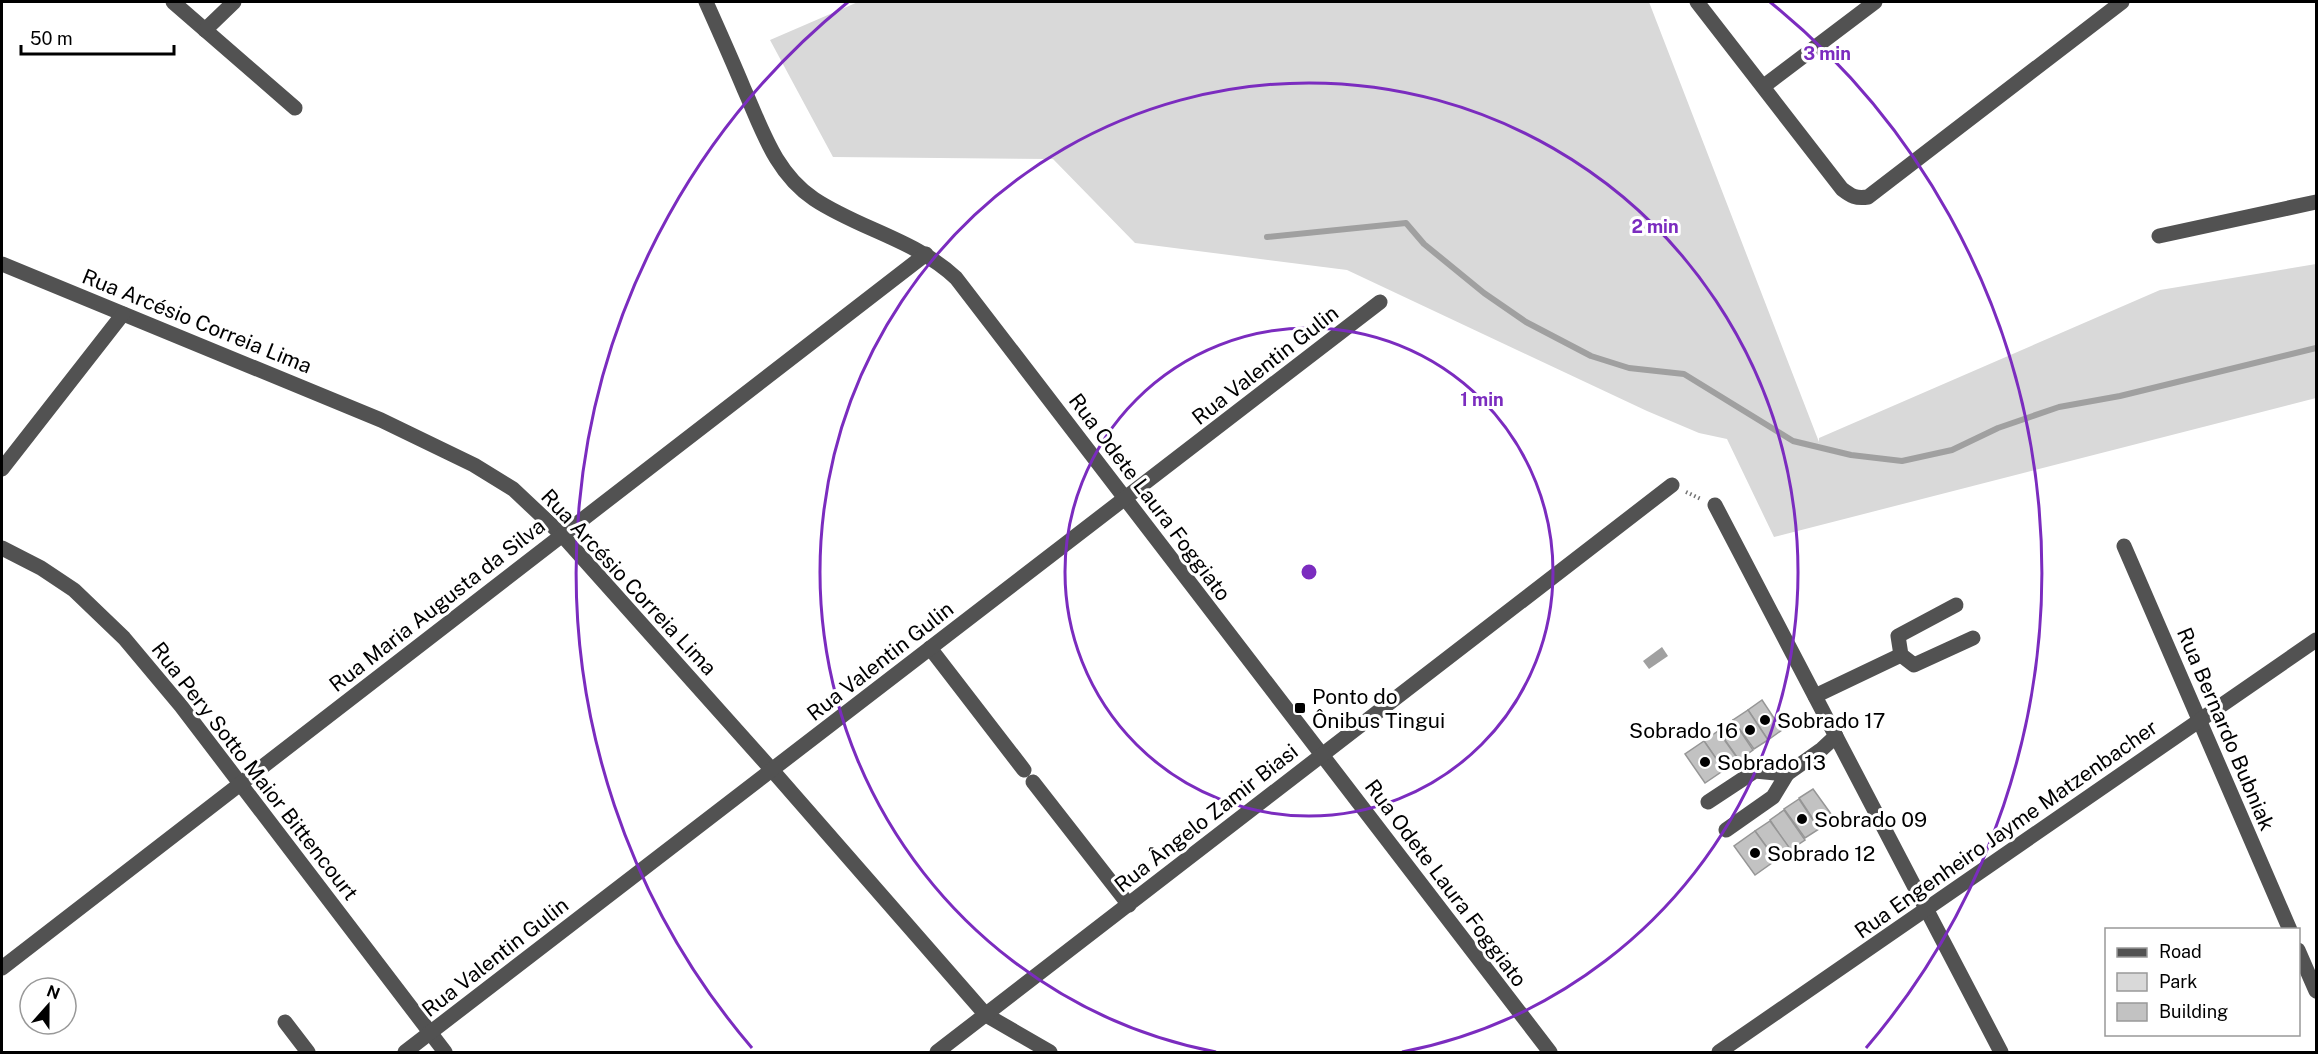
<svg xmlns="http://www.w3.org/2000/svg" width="2318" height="1054" viewBox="0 0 2318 1054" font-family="'Public Sans',sans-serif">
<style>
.green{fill:#d9d9d9}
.water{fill:#a0a0a0}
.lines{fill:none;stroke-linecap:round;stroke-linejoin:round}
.stream{stroke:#a0a0a0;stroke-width:6}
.building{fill:#c2c2c2;stroke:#969696;stroke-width:1.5}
.path{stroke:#747474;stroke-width:4;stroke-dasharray:1.5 3;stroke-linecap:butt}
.minor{stroke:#525252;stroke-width:15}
.ring{fill:none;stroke:#7b2cbf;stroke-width:3}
.poi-dot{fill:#000;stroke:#fff;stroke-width:2}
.labels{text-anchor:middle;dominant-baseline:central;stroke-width:6;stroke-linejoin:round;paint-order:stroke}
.street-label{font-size:21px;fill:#000;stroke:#fff}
.poi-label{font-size:21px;fill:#000;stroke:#fff;text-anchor:start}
.centre{fill:#7b2cbf;stroke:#fff;stroke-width:3}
.ring-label{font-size:18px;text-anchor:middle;font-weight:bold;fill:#7b2cbf;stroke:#fff;stroke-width:6;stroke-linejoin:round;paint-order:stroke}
</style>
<rect width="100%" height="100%" fill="#fff"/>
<polygon class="green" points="858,2 1649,2 1819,442 1819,438 2160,290 2316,264 2316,398 1774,537 1727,439 1699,433 1647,411 1347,270 1135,243 1053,159 833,157 770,40"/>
<polygon class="water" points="1662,647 1668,656 1649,669 1643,661"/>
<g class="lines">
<polyline class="stream" points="1267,237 1406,223 1424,244 1484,293 1526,322 1591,356 1629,368 1684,374 1793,441 1851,455 1902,461 1952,450 1998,428 2059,407 2120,396 2316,348"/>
</g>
<g class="building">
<polygon points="1762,700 1782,730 1768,740 1748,710"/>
<polygon points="1748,710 1768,740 1754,749 1733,720"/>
<polygon points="1733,720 1753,750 1739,760 1718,730"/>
<polygon points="1718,731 1738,759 1724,770 1704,741"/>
<polygon points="1704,741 1724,770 1705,783 1685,754"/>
<polygon points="1813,789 1834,818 1819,828 1799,798"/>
<polygon points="1799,799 1819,829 1805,838 1784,809"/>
<polygon points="1784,810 1805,840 1790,850 1770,820"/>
<polygon points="1770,821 1791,850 1776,860 1755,831"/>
<polygon points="1755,831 1776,860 1755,875 1734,846"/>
</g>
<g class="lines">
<polyline class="path" points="1686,492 1701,499"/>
<g class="minor">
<polyline points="173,2 295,108"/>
<path d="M 706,2 C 719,31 732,60 744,89 C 762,129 775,173 814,199 C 859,229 916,240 956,278 L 1550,1052"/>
<path d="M 1697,2 L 1842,189 C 1851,196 1856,199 1868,197 L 2122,2"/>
<polyline points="205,30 234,2"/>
<polyline points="1764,86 1875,2"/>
<polyline points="2159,236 2316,202"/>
<polyline points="2,264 381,420 474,465 513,489 562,535 772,770 986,1015 1050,1052"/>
<polyline points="2,469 123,314"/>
<polyline points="1715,505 2001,1052"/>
<polyline points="2124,546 2290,930"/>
<polyline points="2,548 41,568 74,590 124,638 181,706 445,1052"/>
<polyline points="1956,605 1898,636 1901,655 1914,665 1973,638"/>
<polyline points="930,648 1024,770"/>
<polyline points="1815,696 1901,655"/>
<polyline points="1787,774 1822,749 1836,736"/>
<polyline points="1033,782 1129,905"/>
<polyline points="1708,802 1755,771 1787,774 1773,797 1726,830"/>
<polyline points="2298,950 2316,991"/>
<polyline points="2,968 926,254"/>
<polyline points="285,1022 308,1052"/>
<polyline points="405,1052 1380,302"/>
<polyline points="937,1052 1672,485"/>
<polyline points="1719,1052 2316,640"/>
</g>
</g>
<g class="ring">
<circle cx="1309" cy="572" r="244"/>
<path d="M1216 1052A489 489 0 1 1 1402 1052"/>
<path d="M752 1048A733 733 0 0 1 848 2M1770 2A733 733 0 0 1 1866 1048"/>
</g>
<g class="poi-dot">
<rect x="1294" y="702" width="12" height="12" rx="3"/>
<circle cx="1765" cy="720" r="6"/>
<circle cx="1750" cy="730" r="6"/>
<circle cx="1705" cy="762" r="6"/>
<circle cx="1802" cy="819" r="6"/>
<circle cx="1755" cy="853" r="6"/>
</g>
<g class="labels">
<g class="street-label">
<text transform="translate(197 321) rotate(22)">Rua Arcésio Correia Lima</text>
<text transform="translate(1265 365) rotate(-38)">Rua Valentin Gulin</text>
<text transform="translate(1150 497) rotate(53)">Rua Odete Laura Foggiato</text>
<text transform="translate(629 582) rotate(47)">Rua Arcésio Correia Lima</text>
<text transform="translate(437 605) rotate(-38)">Rua Maria Augusta da Silva</text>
<text transform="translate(880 661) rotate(-38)">Rua Valentin Gulin</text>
<text transform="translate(2226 729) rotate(67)">Rua Bernardo Bubniak</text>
<text transform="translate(255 771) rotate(52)">Rua Pery Sotto Maior Bittencourt</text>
<text transform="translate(1206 818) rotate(-38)">Rua Ângelo Zamir Biasi</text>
<text transform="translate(2006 829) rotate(-35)">Rua Engenheiro Jayme Matzenbacher</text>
<text transform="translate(1446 883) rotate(53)">Rua Odete Laura Foggiato</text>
<text transform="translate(495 957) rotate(-38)">Rua Valentin Gulin</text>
</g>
<g class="poi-label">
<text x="1312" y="696">Ponto do<tspan x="1312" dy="24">Ônibus Tingui</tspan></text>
<text x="1777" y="720">Sobrado 17</text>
<text x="1738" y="730" text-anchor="end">Sobrado 16</text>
<text x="1717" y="762">Sobrado 13</text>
<text x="1814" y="819">Sobrado 09</text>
<text x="1767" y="853">Sobrado 12</text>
</g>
</g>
<circle cx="1309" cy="572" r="9" class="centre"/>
<g class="ring-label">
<text x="1827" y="60">3 min</text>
<text x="1655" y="233">2 min</text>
<text x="1482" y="406">1 min</text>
</g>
<rect width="2318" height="1054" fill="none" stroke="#000000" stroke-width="6"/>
<rect x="2105" y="928" width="195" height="108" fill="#ffffff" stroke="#999999" stroke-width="1.5"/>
<rect x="2117" y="948" width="30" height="9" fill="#525252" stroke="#999999" stroke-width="1.5"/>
<text x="2159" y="958" font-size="18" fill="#000000">Road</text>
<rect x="2117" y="973" width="30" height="18" fill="#d9d9d9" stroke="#999999" stroke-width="1.5"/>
<text x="2159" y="988" font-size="18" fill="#000000">Park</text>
<rect x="2117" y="1003" width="30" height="18" fill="#c2c2c2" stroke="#999999" stroke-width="1.5"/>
<text x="2159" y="1018" font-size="18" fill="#000000">Building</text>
<g transform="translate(48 1006) rotate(21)"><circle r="28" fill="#ffffff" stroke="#999999" stroke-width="1.5"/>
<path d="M0-4.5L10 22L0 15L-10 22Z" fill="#000000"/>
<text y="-9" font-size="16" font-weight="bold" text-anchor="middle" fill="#000000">N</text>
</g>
<path d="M21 45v9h153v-9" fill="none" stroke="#000000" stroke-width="3"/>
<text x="30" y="45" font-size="18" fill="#000000" stroke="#ffffff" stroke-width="4.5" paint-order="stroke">50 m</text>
</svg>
